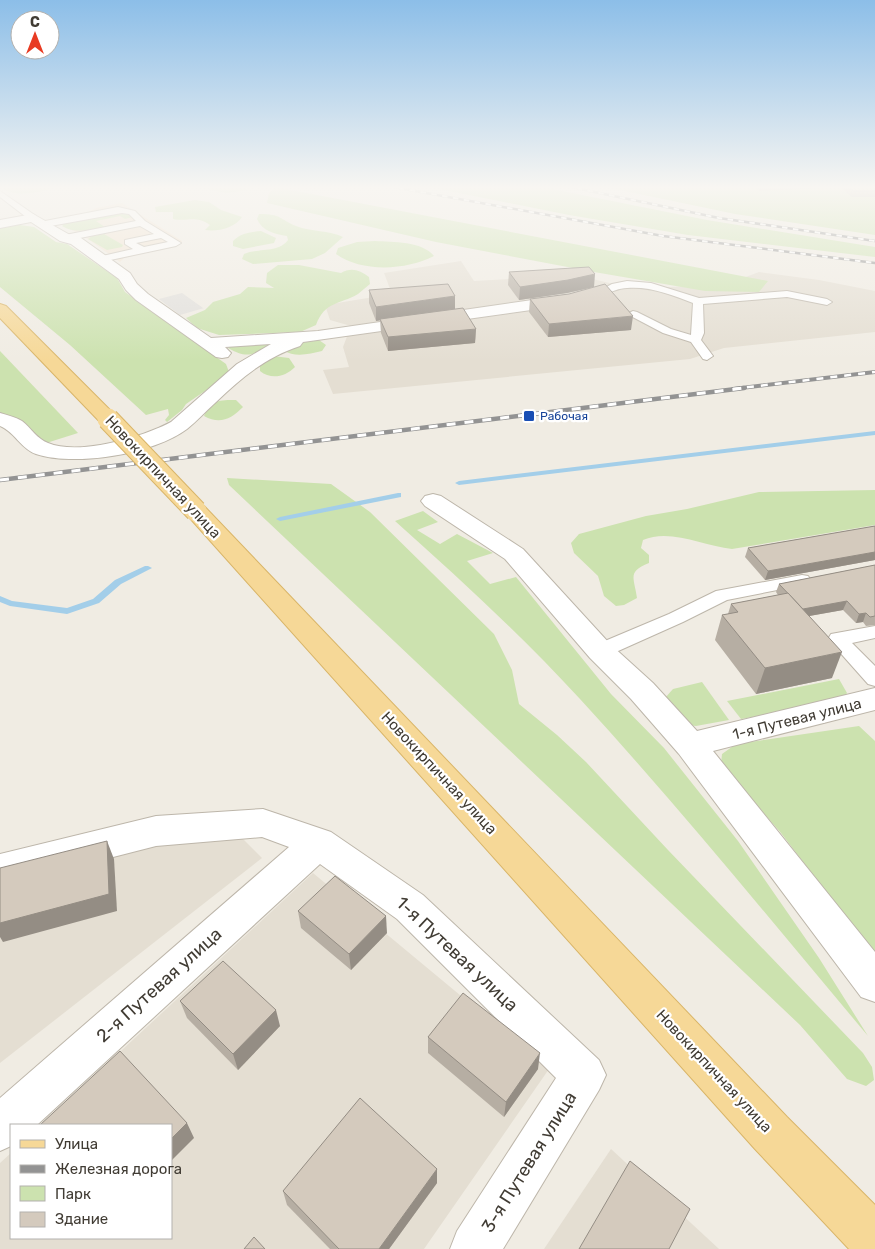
<svg xmlns="http://www.w3.org/2000/svg" width="875" height="1249" viewBox="0 0 875 1249" font-family="Rubik,sans-serif">
<style>
.residential{fill:#e4ded2}
.commercial{fill:#f1e2cf}
.green{fill:#cce2af}
.parking{fill:#e1dfdb}
.lines{fill:none;stroke-linecap:round;stroke-linejoin:round}
.stream{fill:#a3cee9;fill-rule:evenodd}
.lane-casing{stroke:#bdb6aa;stroke-width:2}
.street-casing{stroke:#bdb6aa;stroke-width:2}
.primary-casing{stroke:#d9b568;stroke-width:2}
.lane{fill:#fff;fill-rule:evenodd}
.street{fill:#fff;fill-rule:evenodd}
.primary{fill:#f6d897;fill-rule:evenodd}
.rail-far2-casing{stroke:#939393;stroke-width:2.5}
.rail-far1-casing{stroke:#939393;stroke-width:4}
.rail-casing{stroke:#939393;stroke-width:4.5}
.rail-far2{stroke:#fff;stroke-width:2;stroke-dasharray:5.5;stroke-linecap:butt}
.rail-far1{stroke:#fff;stroke-width:2.5;stroke-dasharray:7;stroke-linecap:butt}
.rail{stroke:#fff;stroke-width:3;stroke-dasharray:9;stroke-linecap:butt}
.primary-bridge-casing{stroke:#d9b568;stroke-width:23;stroke-linecap:butt}
.primary-bridge{stroke:#f6d897;stroke-width:21}
.wall{fill:#b6aea3}
.shaded-wall{fill:#948d84}
.building{fill:#d4cabd;stroke:#948d84}
.transit-dot{fill:#1a4fb4;stroke:#fff;stroke-width:2}
.labels{text-anchor:middle;dominant-baseline:central;stroke-width:4.5;stroke-linejoin:round;paint-order:stroke}
.far-transit-label{font-size:12px;fill:#164399;stroke:#fff;text-anchor:start}
.street-label{font-size:15px;fill:#413c34;stroke:#fff}
.near-street-label{font-size:18px;fill:#413c34;stroke:#fff}
</style>
<rect width="100%" height="100%" fill="#f0ece3"/>
<g class="residential">
<polygon points="461,261 474,281 576,275 630,288 670,287 727,284 759,272 819,280 875,291 875,332 724,348 690,359 333,394 323,370 349,367 343,347 351,326 330,320 325,305 392,294 384,273"/>
<polygon points="242,838 262,858 0,1063 0,884 159,844"/>
<polygon points="313,873 549,1069 424,1249 0,1249 0,1163 11,1153 11,1238 171,1238 171,1125 41,1125"/>
<polygon points="611,1149 719,1249 544,1249"/>
</g>
<polygon class="commercial" points="122,203 182,241 182,242 175,246 124,258 120,262 88,239 52,219 84,214 96,208"/>
<g class="green">
<path d="M 0,186 L 60,186 C 45,191 12,200 0,186 Z"/>
<polygon points="190,186 242,186 247,190 227,193"/>
<polygon points="424,186 537,186 707,220 875,247 875,257 688,235 569,215"/>
<polygon points="601,186 875,186 875,235 735,214"/>
<polygon points="275,187 768,281 759,292 705,291 594,272 436,242 267,203 269,193"/>
<path d="M 195,200 L 209,202 L 221,210 L 242,217 C 235,228 217,232 205,230 L 210,225 C 195,215 189,222 173,219 L 173,212 L 156,212 L 155,207 Z"/>
<path d="M 128,212 L 133,217 L 125,219 L 120,216 L 96,221 L 105,227 C 90,230 75,234 62,226 L 65,223 L 111,213 Z"/>
<path d="M 259,214 C 282,214 279,219 296,226 C 311,232 329,230 343,237 L 325,253 L 312,259 L 253,264 L 242,259 L 244,254 C 257,248 279,253 288,240 L 287,236 C 275,234 262,231 257,219 Z"/>
<polygon points="13,224 34,227 56,242 67,244 117,278 125,292 226,364 229,372 221,380 186,404 182,410 167,422 165,420 169,415 168,409 146,415 70,345 0,287 0,227"/>
<path d="M 261,231 L 276,238 L 274,243 L 243,249 L 233,246 L 233,241 C 241,233 251,232 261,231 Z"/>
<polygon points="104,234 123,245 122,247 107,250 88,239 92,236"/>
<path d="M 375,241 C 393,242 422,241 434,256 C 407,270 362,273 336,254 L 338,248 L 357,242 Z"/>
<path d="M 278,265 L 299,265 L 341,273 C 351,267 360,270 369,277 L 370,284 C 366,287 362,291 358,294 C 339,305 325,301 316,325 L 300,332 L 219,335 L 197,328 L 186,318 L 205,310 L 213,302 L 240,294 L 248,287 L 274,288 L 266,283 L 267,273 Z"/>
<path d="M 302,339 L 319,340 L 326,345 L 322,351 C 309,354 295,358 283,350 Z"/>
<path d="M 266,342 L 271,345 C 253,355 247,359 228,348 L 236,344 Z"/>
<polygon points="0,351 78,433 40,445 0,417"/>
<path d="M 273,356 L 289,358 L 295,367 C 285,377 271,380 260,371 L 260,363 Z"/>
<path d="M 236,400 L 243,407 C 231,419 220,425 204,416 C 210,400 220,400 236,400 Z"/>
<polygon points="227,478 331,484 370,512 494,634 512,670 519,704 557,735 586,762 668,850 863,1053 872,1067 874,1080 866,1086 847,1079 800,1025 229,485"/>
<path d="M 875,490 L 875,525 L 732,549 C 704,546 670,528 643,540 L 641,548 L 649,555 L 649,563 C 627,572 634,577 637,598 L 624,605 L 616,606 L 604,596 L 598,576 L 574,553 L 571,543 L 579,534 L 646,516 L 687,509 L 759,492 Z"/>
<path d="M 423,511 L 438,522 L 417,530 L 440,544 L 457,534 L 493,553 L 467,561 L 490,584 L 516,577 L 611,694 L 664,748 L 738,841 L 819,958 L 868,1036 C 773,923 680,808 580,699 C 522,636 459,578 395,521 Z"/>
<polygon points="839,679 847,693 842,700 834,703 741,719 727,701"/>
<polygon points="702,682 729,720 696,726 688,725 665,698 673,689"/>
<polygon points="859,726 875,741 875,956 781,833 721,764 722,754 736,744"/>
</g>
<polygon class="parking" points="182,293 203,308 204,308 180,315 159,299"/>
<g class="lines">
<g class="stream">
<polygon points="875,431 875,435 459,485 455,483 459,481"/>
<polygon points="398,493 401,493 401,497 280,521 276,519 280,517"/>
<polygon points="145,566 148,566 152,568 121,584 99,603 67,614 10,606 0,602 0,596 12,601 67,608 93,599 115,580"/>
</g>
<g class="lane-casing">
<g id="lane">
<polygon points="0,191 36,216 36,220 30,220 0,197"/>
<path d="M 118,207 L 135,211 L 145,221 L 181,243 L 176,246 L 101,262 L 96,259 L 98,257 L 133,249 L 125,244 L 125,240 L 154,234 L 140,226 L 65,241 L 60,238 L 65,235 L 136,221 L 129,214 L 122,213 L 45,227 L 41,224 L 45,221 ZM 161,238 L 168,242 L 144,247 L 136,243 Z"/>
<path d="M 627,281 L 651,283 L 699,298 L 787,291 L 827,299 L 832,302 L 827,305 L 787,297 L 703,304 L 704,333 L 701,340 L 713,356 L 707,360 L 703,359 L 691,342 L 663,333 L 627,314 L 633,311 L 637,312 L 671,329 L 691,335 L 693,303 C 672,295 650,286 627,288 C 619,288 612,292 604,294 L 599,291 L 612,284 Z"/>
<polygon points="802,575 808,576 811,580 808,584 727,600 683,622 607,656 600,658 593,656 590,651 593,646 669,614 716,591"/>
<polygon points="875,626 875,638 852,643 875,666 875,686 868,684 828,639 831,634"/>
</g>
</g>
<g class="street-casing">
<g id="street">
<path d="M 33,214 L 70,235 L 81,238 L 130,273 L 137,284 L 148,294 L 211,338 L 318,331 L 567,295 L 573,297 L 575,300 L 573,303 L 567,305 L 303,342 L 300,346 C 266,357 241,378 215,403 C 206,411 197,421 187,429 C 154,454 75,467 36,454 C 21,449 15,432 0,426 L 0,413 C 7,415 15,417 22,421 C 31,428 37,439 48,443 C 79,456 143,437 171,422 L 237,364 L 271,344 L 225,347 L 231,353 L 228,357 L 222,358 L 216,357 L 136,300 L 126,290 L 119,279 L 71,244 L 60,241 L 31,222 L 0,228 L 0,220 Z"/>
<polygon points="433,494 441,496 523,549 610,644 653,683 697,731 875,688 875,710 713,751 875,952 875,1002 861,997 679,754 631,699 590,658 505,559 425,506 421,501 425,496"/>
<polygon points="263,809 331,832 423,895 599,1060 606,1075 599,1090 503,1249 450,1249 457,1231 556,1078 397,919 320,864 37,1125 11,1125 11,1146 0,1151 0,1098 289,847 262,837 156,846 0,886 0,854 156,816"/>
</g>
</g>
<g class="primary-casing">
<g id="primary">
<polygon points="0,304 6,306 115,415 118,419 115,423 108,425 101,423 0,318"/>
<polygon points="196,504 204,506 787,1117 875,1205 875,1249 849,1249 755,1149 188,516 184,511 188,506"/>
</g>
</g>
<use href="#lane" class="lane"/>
<use href="#street" class="street"/>
<use href="#primary" class="primary"/>
<g class="rail-far2-casing">
<g id="rail-far2">
<polyline points="388,186 663,236 875,263"/>
<polyline points="566,186 719,218 875,241"/>
</g>
</g>
<g class="rail-far1-casing">
<polyline id="rail-far1" points="733,389 875,372"/>
</g>
<g class="rail-casing">
<polyline id="rail" points="0,480 744,388"/>
</g>
<use href="#rail-far2" class="rail-far2"/>
<use href="#rail-far1" class="rail-far1"/>
<use href="#rail" class="rail"/>
<g class="primary-bridge-casing">
<polyline id="primary-bridge" points="108,419 196,511"/>
</g>
<use href="#primary-bridge" class="primary-bridge"/>
</g>
<g class="wall">
<polygon points="753,186 875,186 875,197 852,197 840,187 760,191"/>
<polygon points="509,272 594,287 567,293 519,300 508,285"/>
<polygon points="369,290 455,309 476,329 475,343 388,351 381,333 380,320 376,321 369,303"/>
<polygon points="530,299 631,330 548,337 529,312"/>
<polygon points="875,526 875,560 765,580 745,557 748,548"/>
<polygon points="875,565 875,625 866,626 863,622 856,623 843,610 809,616 832,678 756,694 715,640 722,615 728,614 731,604 778,595 776,592 779,584"/>
<polygon points="298,911 387,933 351,970 301,928"/>
<polygon points="180,1001 280,1026 238,1070 187,1018"/>
<polygon points="428,1037 538,1069 504,1117 428,1053"/>
<polygon points="437,1169 437,1183 389,1249 330,1249 287,1205 283,1191"/>
</g>
<g class="shaded-wall">
<polygon points="595,274 594,287 567,293 519,300 520,287"/>
<polygon points="455,296 455,309 376,321 376,307"/>
<polygon points="633,316 631,330 548,337 549,324"/>
<polygon points="476,329 475,343 388,351 388,337"/>
<polygon points="875,552 875,560 765,580 768,571"/>
<polygon points="847,601 843,610 798,618 802,609"/>
<polygon points="866,613 863,622 856,623 859,614"/>
<polygon points="842,652 832,678 756,694 765,668"/>
<polygon points="107,841 114,859 117,911 3,942 0,937 0,923"/>
<polygon points="386,916 387,933 351,970 349,954"/>
<polygon points="276,1010 280,1026 238,1070 233,1054"/>
<polygon points="540,1053 538,1069 504,1117 506,1102"/>
<polygon points="187,1123 194,1138 171,1161 171,1139"/>
<polygon points="437,1169 437,1183 389,1249 379,1249"/>
</g>
<g class="building">
<polygon points="848,186 875,186 875,191 854,191"/>
<polygon points="589,267 595,274 568,280 520,287 509,272"/>
<polygon points="448,284 455,296 376,307 369,290"/>
<polygon points="605,284 633,316 549,324 530,299 569,294"/>
<polygon points="463,308 476,329 388,337 380,319"/>
<polygon points="875,526 875,552 768,571 748,548"/>
<polygon points="875,565 875,616 870,617 866,613 859,614 847,601 803,609 779,584"/>
<polygon points="788,593 842,652 765,668 722,615 738,612 731,604"/>
<polygon points="107,841 109,894 0,923 0,868"/>
<polygon points="335,876 386,916 349,954 298,911"/>
<polygon points="223,961 276,1010 233,1054 180,1001"/>
<polygon points="463,993 540,1053 506,1102 428,1037"/>
<polygon points="120,1051 187,1123 171,1139 171,1125 40,1125"/>
<polygon points="360,1098 437,1169 379,1249 339,1249 283,1191"/>
<polygon points="630,1161 690,1209 669,1249 579,1249"/>
<polygon points="254,1237 265,1249 244,1249"/>
</g>
<linearGradient id="sky" x2="0" y2="1"><stop stop-color="#8cbee8"/><stop offset="0.52" stop-color="#f8f6f2"/><stop offset="1" stop-color="#f8f6f2" stop-opacity="0"/></linearGradient>
<rect width="875" height="361" fill="url(#sky)"/>
<rect class="transit-dot" x="523" y="410" width="12" height="12" rx="2.5"/>
<g class="labels">
<g class="far-transit-label">
<text x="540" y="416">Рабочая</text>
</g>
<g class="street-label">
<text transform="translate(163 477) rotate(47)">Новокирпичная улица</text>
<text transform="translate(797 719) rotate(-14)">1-я Путевая улица</text>
<text transform="translate(439 773) rotate(47)">Новокирпичная улица</text>
<text transform="translate(714 1071) rotate(47)">Новокирпичная улица</text>
</g>
<g class="near-street-label">
<text transform="translate(457 954) rotate(43)">1-я Путевая улица</text>
<text transform="translate(159 985) rotate(-42)">2-я Путевая улица</text>
<text transform="translate(529 1162) rotate(-58)">3-я Путевая улица</text>
</g>
</g>
<rect x="10" y="1124" width="162" height="115" fill="#ffffff" stroke="#b3b1ae"/>
<rect x="20" y="1140" width="25" height="8" fill="#f6d897" stroke="#b3b1ae"/>
<text x="55" y="1149" font-size="15" fill="#413c34">Улица</text>
<rect x="20" y="1165" width="25" height="8" fill="#939393" stroke="#b3b1ae"/>
<text x="55" y="1174" font-size="15" fill="#413c34">Железная дорога</text>
<rect x="20" y="1186" width="25" height="15" fill="#cce2af" stroke="#b3b1ae"/>
<text x="55" y="1199" font-size="15" fill="#413c34">Парк</text>
<rect x="20" y="1212" width="25" height="15" fill="#d4cabd" stroke="#b3b1ae"/>
<text x="55" y="1224" font-size="15" fill="#413c34">Здание</text>
<g transform="translate(35 35)"><circle r="24" fill="#ffffff" stroke="#b3b1ae"/>
<path d="M0-4L9 19L0 12L-9 19Z" fill="#e83b22"/>
<text y="-8" font-size="14" font-weight="bold" text-anchor="middle" fill="#413c34">С</text>
</g>
</svg>
